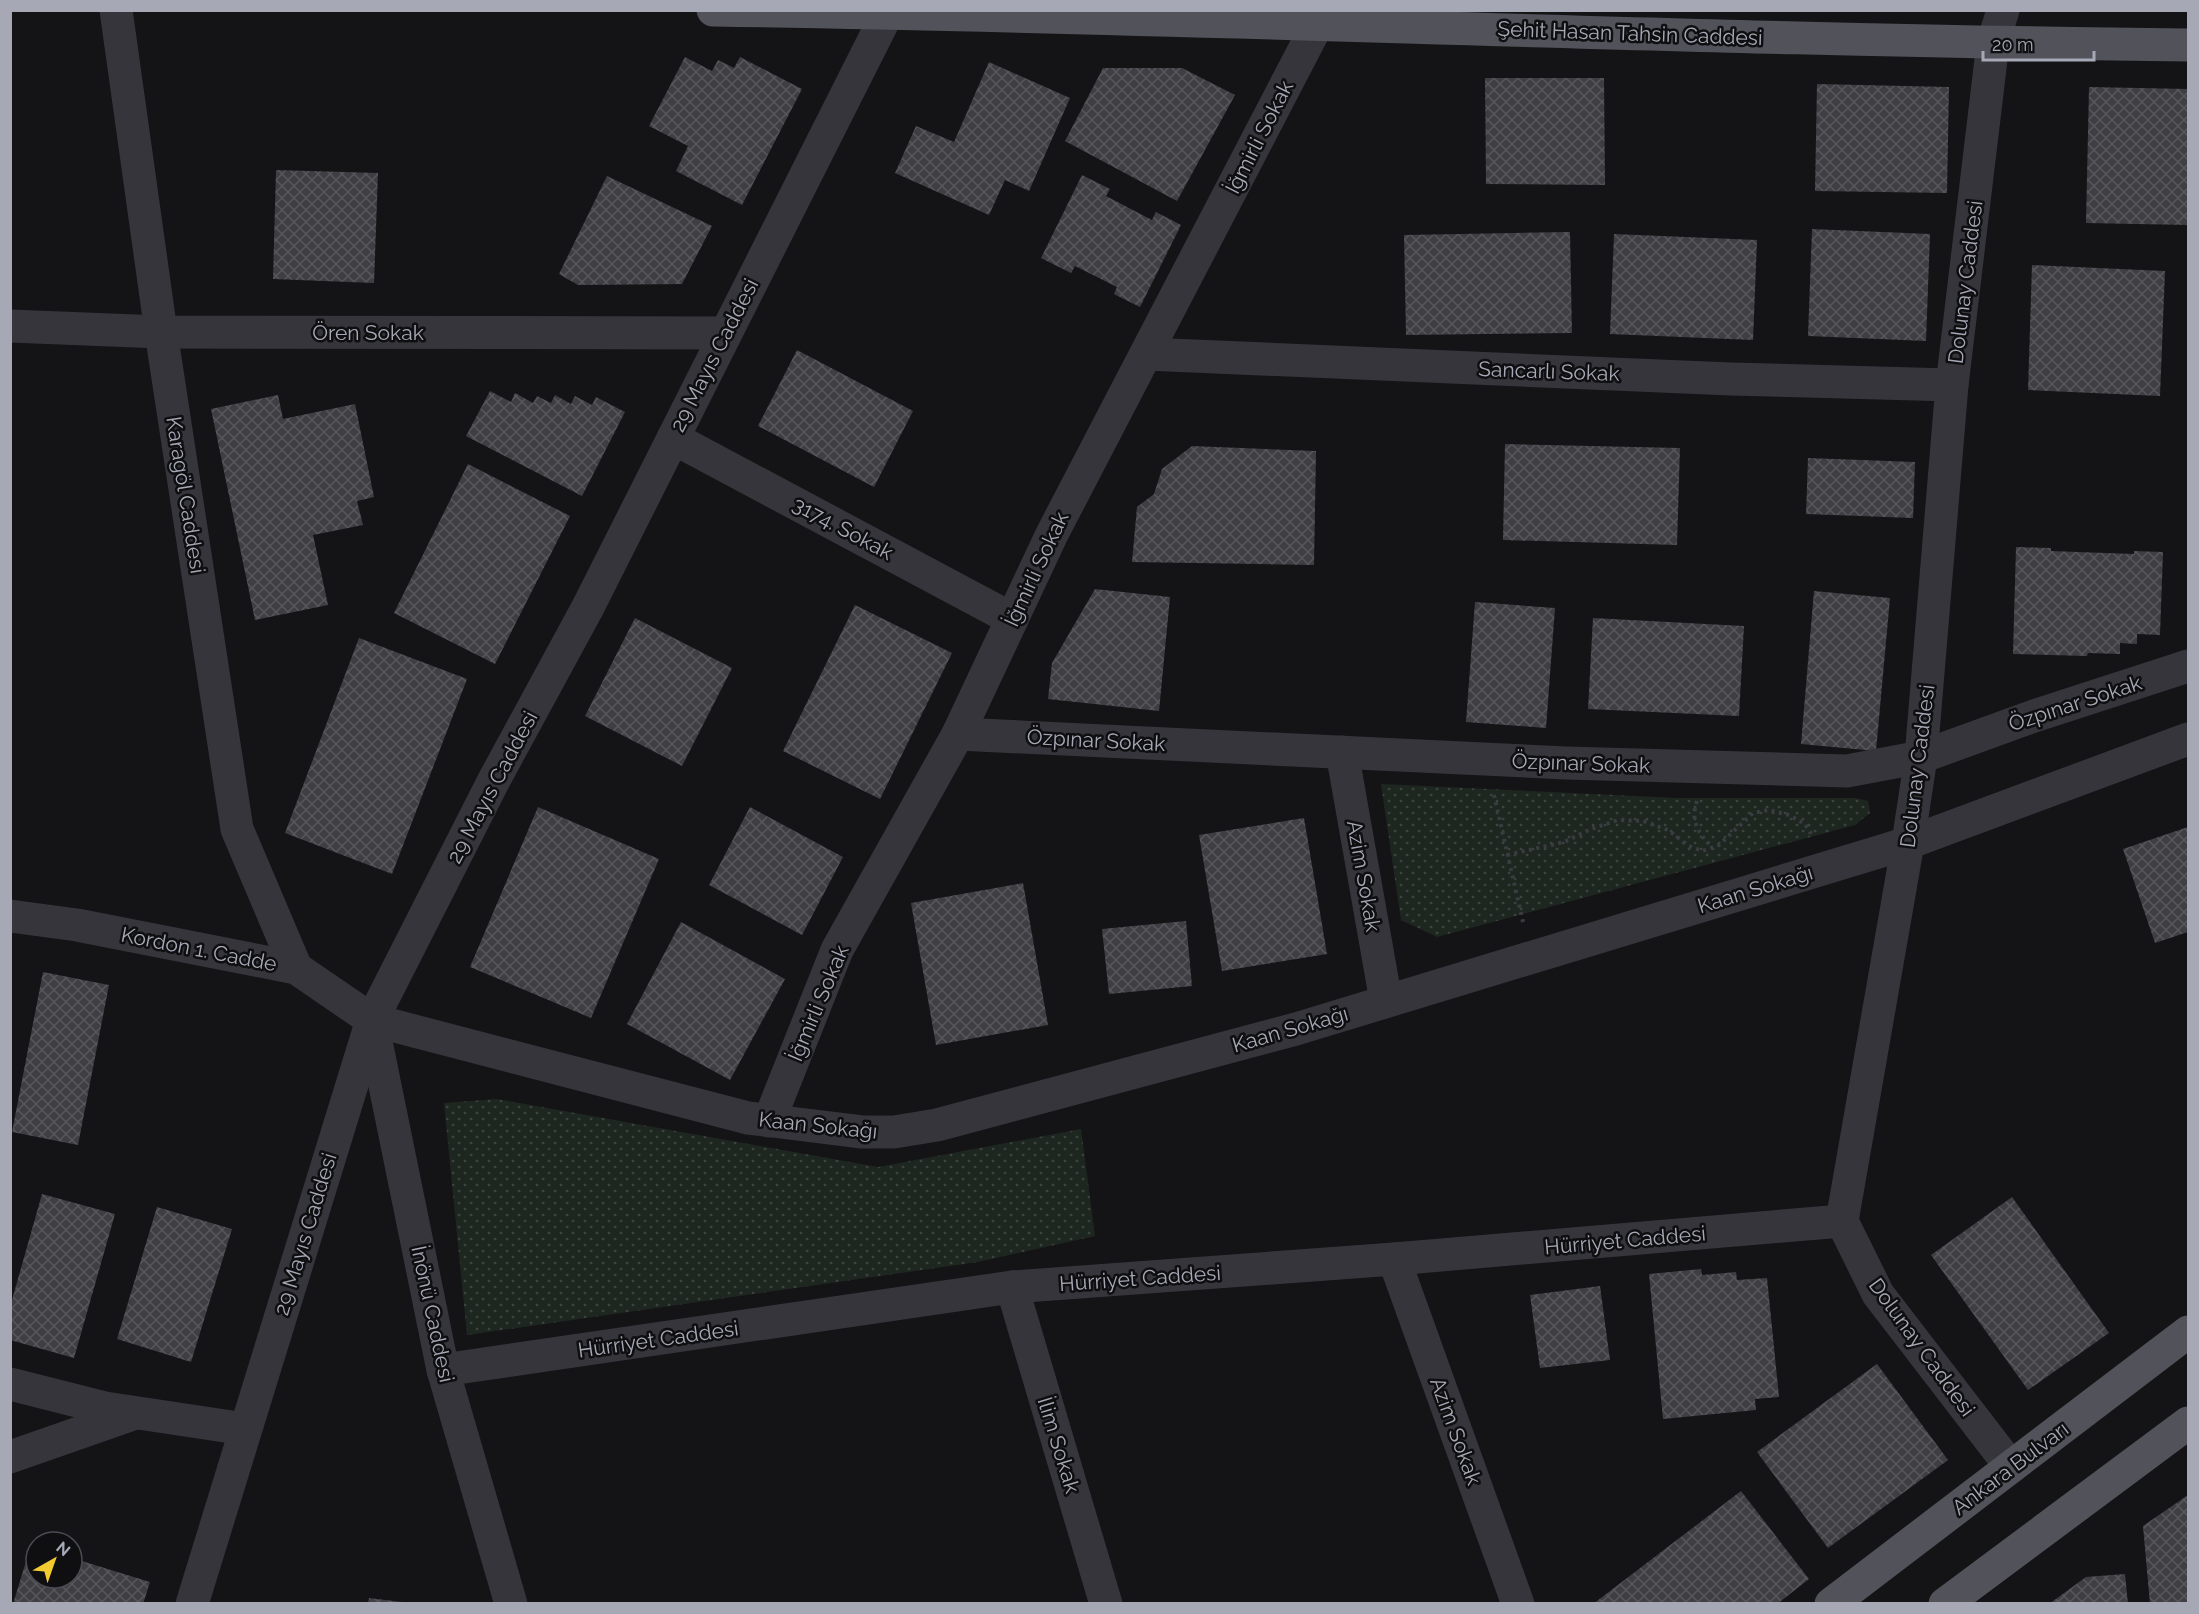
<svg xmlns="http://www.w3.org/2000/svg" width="2199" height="1614" viewBox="0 0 2199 1614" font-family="Raleway,sans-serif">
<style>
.park{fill:url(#park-dots)}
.building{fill:url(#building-cross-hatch)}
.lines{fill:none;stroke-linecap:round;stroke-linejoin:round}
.path{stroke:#3b3c42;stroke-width:4;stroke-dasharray:3 4.5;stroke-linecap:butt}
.minor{stroke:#35353b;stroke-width:33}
.major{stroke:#51525a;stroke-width:33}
.labels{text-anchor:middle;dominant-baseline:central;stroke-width:5;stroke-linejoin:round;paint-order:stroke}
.street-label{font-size:21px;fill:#a6a8b6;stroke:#0f0f11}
</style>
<defs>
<pattern id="park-dots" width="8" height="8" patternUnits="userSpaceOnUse" patternTransform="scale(1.5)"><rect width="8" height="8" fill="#1e2620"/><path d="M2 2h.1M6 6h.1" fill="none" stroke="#3c433e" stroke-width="1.8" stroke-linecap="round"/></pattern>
<pattern id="building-cross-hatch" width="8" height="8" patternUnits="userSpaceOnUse" patternTransform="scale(1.5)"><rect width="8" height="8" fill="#3e3e43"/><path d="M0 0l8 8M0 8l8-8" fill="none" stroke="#57575c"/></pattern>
</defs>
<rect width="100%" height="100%" fill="#141416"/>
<g class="park">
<polygon points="1381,784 1678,798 1855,798 1868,801 1870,813 1855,825 1437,937 1401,920"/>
<polygon points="497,1099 878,1167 1081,1129 1095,1236 978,1262 467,1335 444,1103"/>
</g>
<g class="building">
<polygon points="685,57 712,71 718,60 734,68 740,57 802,89 742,205 676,171 688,146 649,126"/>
<polygon points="989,62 1070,98 1029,191 1005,180 989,215 895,173 916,126 954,142"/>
<polygon points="1103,68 1182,68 1235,95 1177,201 1065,141"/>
<polygon points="1485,78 1604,78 1605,185 1486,184"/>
<polygon points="1817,84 1949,87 1947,193 1815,191"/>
<polygon points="2089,87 2188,89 2188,225 2086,223"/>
<polygon points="276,170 378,173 374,283 273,279"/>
<polygon points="1082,175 1110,189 1106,196 1152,220 1156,212 1181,225 1140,307 1114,294 1117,287 1075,266 1071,273 1041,258"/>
<polygon points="607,176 712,226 682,284 578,285 559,274"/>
<polygon points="1812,229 1930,234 1926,341 1808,336"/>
<polygon points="1570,232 1572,333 1406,335 1404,235"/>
<polygon points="1614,234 1757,240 1753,340 1610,334"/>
<polygon points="2032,265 2165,271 2160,396 2028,390"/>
<polygon points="797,350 913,411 874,487 758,426"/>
<polygon points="490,391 511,402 515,393 533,403 537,396 551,403 555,395 571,404 575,396 592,405 596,397 625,412 582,496 466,436"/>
<polygon points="278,395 283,419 355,404 374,497 357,501 363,525 313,535 328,605 255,620 211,409"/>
<polygon points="1505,444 1680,448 1677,545 1503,540"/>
<polygon points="1192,446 1316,451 1314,565 1132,562 1137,507 1154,494 1162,469"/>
<polygon points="1808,458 1915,462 1913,518 1806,514"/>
<polygon points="468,464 570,516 495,664 394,613"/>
<polygon points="2016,547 2051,548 2051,551 2134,554 2134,551 2163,552 2160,635 2137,634 2137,644 2120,643 2120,654 2088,653 2087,656 2013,654"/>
<polygon points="1095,589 1170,597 1159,711 1048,699 1052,663"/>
<polygon points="1814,591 1890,598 1876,751 1801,744"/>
<polygon points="1475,602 1555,608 1546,728 1466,722"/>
<polygon points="855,605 952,653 880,799 783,751"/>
<polygon points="635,618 732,668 682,766 585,716"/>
<polygon points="1593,618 1744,626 1739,716 1588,709"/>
<polygon points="359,638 467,679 392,874 285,833"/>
<polygon points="538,807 659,859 591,1018 470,967"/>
<polygon points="750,807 843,857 802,935 709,885"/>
<polygon points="1304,818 1327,954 1222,971 1199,835"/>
<polygon points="2188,827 2188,932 2155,943 2123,849"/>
<polygon points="1023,883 1048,1025 936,1045 911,903"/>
<polygon points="1186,921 1192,986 1109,994 1102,929"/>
<polygon points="681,922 785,979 730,1080 627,1024"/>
<polygon points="43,972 109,985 78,1145 12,1132"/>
<polygon points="42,1194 115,1214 74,1358 10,1340 10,1307"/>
<polygon points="2012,1197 2109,1333 2028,1390 1931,1255"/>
<polygon points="157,1207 232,1229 191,1362 117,1339"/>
<polygon points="1701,1269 1702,1275 1736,1272 1737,1280 1767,1278 1779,1397 1755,1399 1756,1410 1663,1419 1649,1274"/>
<polygon points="1600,1286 1610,1360 1540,1368 1530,1295"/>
<polygon points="1877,1364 1948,1460 1828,1548 1757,1452"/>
<polygon points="1741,1491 1809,1579 1777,1604 1593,1604"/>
<polygon points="2188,1495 2188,1604 2150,1604 2143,1526"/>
<polygon points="31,1545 36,1547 36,1578 72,1578 72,1558 150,1582 143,1604 13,1604"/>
<polygon points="2125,1574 2128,1604 2049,1604 2086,1577"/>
<polygon points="369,1598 402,1602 402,1604 368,1604"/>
</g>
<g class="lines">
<g class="path">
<polyline points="1494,795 1523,922"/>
<path d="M 1697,801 C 1690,821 1698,833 1712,847"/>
<polyline points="1507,855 1564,842 1591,829 1618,820 1643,821 1668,830 1689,846 1702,851 1719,845 1753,813 1769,810 1789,815 1805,824 1812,835"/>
</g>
<g class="minor">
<polyline points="116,10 161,332 237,829 296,968"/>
<polyline points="2003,10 1993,43 1952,385 1921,757 1908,843 1842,1221 1878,1294 2011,1467"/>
<polyline points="10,326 161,332 725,333"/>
<polyline points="1146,354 1731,379 1952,385"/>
<polyline points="673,438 1012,619"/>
<polyline points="958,734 1566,763 1847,771 1921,757 2034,716 2188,666"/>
<polyline points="1342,752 1386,1001"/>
<polyline points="10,916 77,925 296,968 372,1020 748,1118 862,1132 894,1132 937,1125 1296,1029 1908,843 2188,739"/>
<polyline points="372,1022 443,1370 511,1604"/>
<polyline points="769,1121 837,950 958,734 1052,534 1318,23"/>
<polyline points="1394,1259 1518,1604"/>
<polyline points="1012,1287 1106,1604"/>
<polyline points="443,1370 1012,1287 1394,1259 1842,1221"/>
<polyline points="10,1384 105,1408 245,1429"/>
<polyline points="10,1457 133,1414"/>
<polyline points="192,1604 372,1020 494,780 588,607 889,10"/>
</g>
<g class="major">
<path d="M 713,10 C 1205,17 1696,40 2188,45"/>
<polyline points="1831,1604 2188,1332"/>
<polyline points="1945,1604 2188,1423"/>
</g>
</g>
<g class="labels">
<g class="street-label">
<text transform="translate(1630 33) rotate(2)">Şehit Hasan Tahsin Caddesi</text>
<text transform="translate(1259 137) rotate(-63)">İğmirli Sokak</text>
<text transform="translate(1965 282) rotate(-83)">Dolunay Caddesi</text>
<text x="368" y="332">Ören Sokak</text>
<text transform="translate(714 355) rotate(-63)">29 Mayıs Caddesi</text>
<text transform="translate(1549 371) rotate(2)">Sancarlı Sokak</text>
<text transform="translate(186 495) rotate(81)">Karagöl Caddesi</text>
<text transform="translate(843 528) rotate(28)">3174. Sokak</text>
<text transform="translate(1036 569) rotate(-65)">İğmirli Sokak</text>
<text transform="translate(2075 703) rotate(-18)">Özpınar Sokak</text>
<text transform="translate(1096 740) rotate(3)">Özpınar Sokak</text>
<text transform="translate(1581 763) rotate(2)">Özpınar Sokak</text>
<text transform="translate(1917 766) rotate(-83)">Dolunay Caddesi</text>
<text transform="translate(492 787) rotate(-62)">29 Mayıs Caddesi</text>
<text transform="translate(1364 876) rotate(80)">Azim Sokak</text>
<text transform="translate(1755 889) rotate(-17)">Kaan Sokağı</text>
<text transform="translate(199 949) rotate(11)">Kordon 1. Cadde</text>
<text transform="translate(818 1003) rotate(-67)">İğmirli Sokak</text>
<text transform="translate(1290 1029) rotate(-16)">Kaan Sokağı</text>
<text transform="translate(818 1125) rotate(6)">Kaan Sokağı</text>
<text transform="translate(305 1234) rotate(-73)">29 Mayıs Caddesi</text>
<text transform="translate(1625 1240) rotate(-5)">Hürriyet Caddesi</text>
<text transform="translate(1140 1278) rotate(-4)">Hürriyet Caddesi</text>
<text transform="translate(433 1314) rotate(78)">İnönü Caddesi</text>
<text transform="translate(658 1339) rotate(-8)">Hürriyet Caddesi</text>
<text transform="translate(1922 1347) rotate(54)">Dolunay Caddesi</text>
<text transform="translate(1456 1431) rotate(70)">Azim Sokak</text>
<text transform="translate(1059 1445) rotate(73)">İlim Sokak</text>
<text transform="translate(2010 1468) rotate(-37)">Ankara Bulvarı</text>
</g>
</g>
<rect width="2199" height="1614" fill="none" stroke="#a6a8b6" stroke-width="24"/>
<g transform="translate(54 1560) rotate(40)"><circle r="28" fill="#0f0f11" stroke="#4b4c53" stroke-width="1.5"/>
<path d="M0-4.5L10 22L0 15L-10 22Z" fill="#f1cb30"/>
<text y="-9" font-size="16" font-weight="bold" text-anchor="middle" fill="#a6a8b6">N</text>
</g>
<path d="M1983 51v9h111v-9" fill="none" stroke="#a6a8b6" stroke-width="3"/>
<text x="1992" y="51" font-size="18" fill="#a6a8b6" stroke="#0f0f11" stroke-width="4.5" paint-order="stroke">20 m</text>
</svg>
